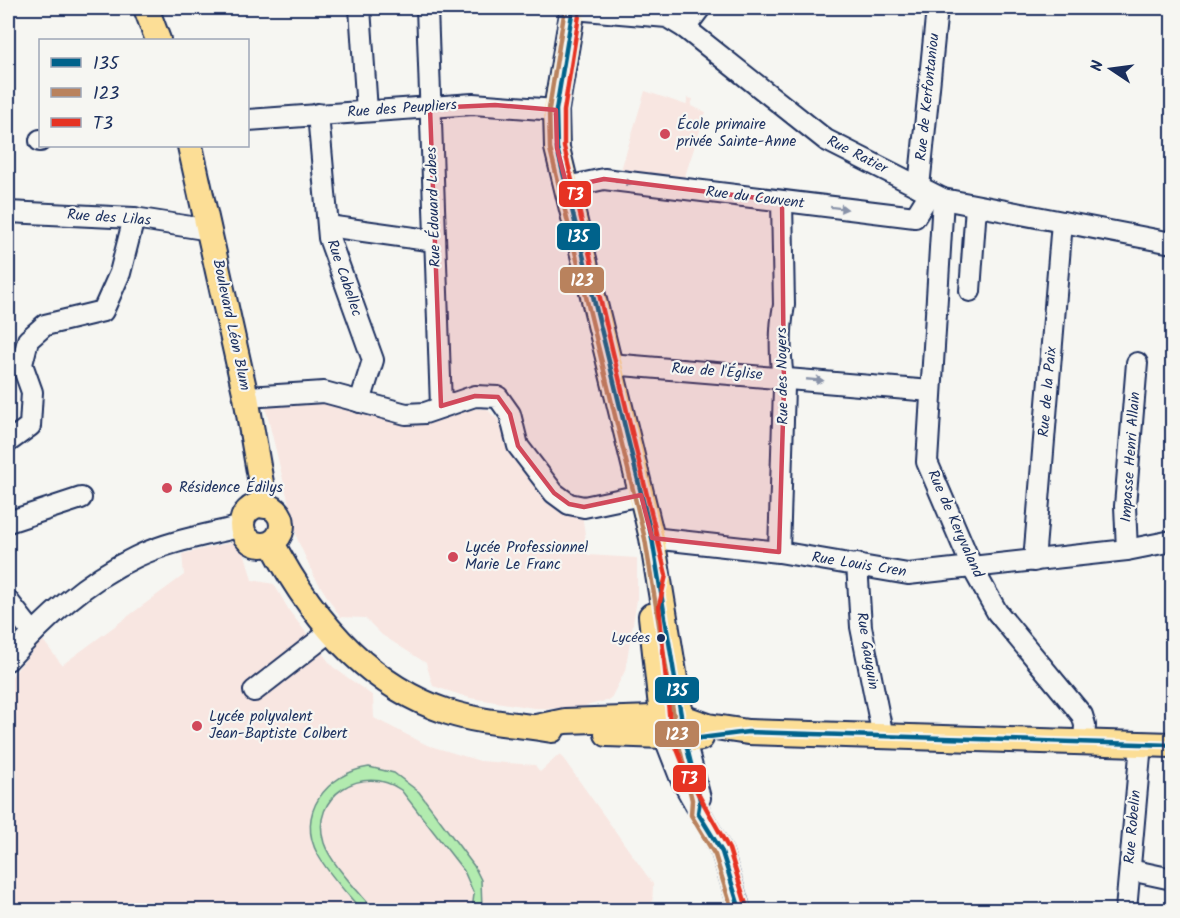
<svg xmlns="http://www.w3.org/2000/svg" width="1180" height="918" viewBox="0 0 1180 918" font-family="Kalam,sans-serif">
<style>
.built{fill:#f8e6e1}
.garden{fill:#b2ebaf;stroke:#668d86;stroke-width:1.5}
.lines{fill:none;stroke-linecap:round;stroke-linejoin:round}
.minor-casing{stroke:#1b2f5e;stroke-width:24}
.major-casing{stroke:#1b2f5e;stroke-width:28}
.minor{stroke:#f6f6f2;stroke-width:20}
.major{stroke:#fcde96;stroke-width:24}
.bus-1-casing{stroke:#f6f6f2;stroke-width:9}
.bus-2-casing{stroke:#f6f6f2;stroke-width:9}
.bus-3-casing{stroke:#f6f6f2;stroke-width:9}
.bus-1{stroke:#00628b;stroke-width:4.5}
.bus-2{stroke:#b9825d;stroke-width:4.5}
.bus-3{stroke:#e63323;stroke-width:4.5}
.oneway{fill:#8892a8}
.marked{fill:#d1495b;fill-opacity:0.2;stroke:#d1495b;stroke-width:4.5;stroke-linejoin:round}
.poi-dot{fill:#d1495b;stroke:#f6f6f2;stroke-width:2}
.bus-dot{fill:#1b2f5e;stroke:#f6f6f2;stroke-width:2}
.labels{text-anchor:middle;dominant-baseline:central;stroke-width:4.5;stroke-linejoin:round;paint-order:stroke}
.bus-label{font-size:14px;fill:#1b2f5e;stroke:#f6f6f2;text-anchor:end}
.street-label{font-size:15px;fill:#1b2f5e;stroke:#f6f6f2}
.poi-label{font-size:15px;fill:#1b2f5e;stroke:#f6f6f2;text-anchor:start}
.line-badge{stroke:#f6f6f2;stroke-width:2}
.badge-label{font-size:16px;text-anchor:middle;font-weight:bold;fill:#fff}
</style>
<rect width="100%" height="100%" fill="#f6f6f2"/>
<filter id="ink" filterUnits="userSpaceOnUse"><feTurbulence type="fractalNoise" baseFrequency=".0167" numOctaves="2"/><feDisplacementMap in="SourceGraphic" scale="12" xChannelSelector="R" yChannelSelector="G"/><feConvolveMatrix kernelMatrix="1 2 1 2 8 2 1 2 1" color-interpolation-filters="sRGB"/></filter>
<g filter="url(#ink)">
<g class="built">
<polygon points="645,91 686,105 688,98 693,99 691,106 706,112 684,179 620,173"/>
<polygon points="312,402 487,409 501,423 508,442 525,471 582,514 588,555 637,558 637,600 625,671 610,700 573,709 534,708 470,698 433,686 426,663 382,635 365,618 340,617 314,576 298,541 266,410 267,405"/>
<polygon points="241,540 252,580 274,584 290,612 333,667 373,696 374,718 427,745 480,761 535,765 540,772 560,754 653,884 652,910 8,910 8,681 42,639 62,665 184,575 182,554"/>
</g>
<path class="garden" d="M 369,767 L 394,773 L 419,792 L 474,866 L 481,880 L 482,910 L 472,910 L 474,894 L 464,871 L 401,790 C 363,763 309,796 324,843 C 331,864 359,892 374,910 L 361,910 C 347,893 329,875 318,855 C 295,814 327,773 369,767 Z"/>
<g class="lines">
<g class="minor-casing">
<g id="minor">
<polyline points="360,8 367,111"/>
<polyline points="427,8 441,406"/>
<polyline points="573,9 667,17 685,28 826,140 943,199 1172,243"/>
<polyline points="685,28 700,8"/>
<polyline points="318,114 329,238 373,360 360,402"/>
<polyline points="248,120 473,104 556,110"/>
<polyline points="40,141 40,140"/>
<polyline points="567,187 604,179 915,217 930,193"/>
<polyline points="919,187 937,8"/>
<polyline points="943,199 927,462 972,567 997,612 1082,715 1085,725 1084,743"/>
<polyline points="8,212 134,218 210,230"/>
<polyline points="328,226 435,241"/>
<polyline points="970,291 976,206"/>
<polyline points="610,364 931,391"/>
<polyline points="246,397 324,392 406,414 425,413 475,396 498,397 510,414 518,446 554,493 569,504 584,507 641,495"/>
<polyline points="8,442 30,426 32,392 22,364 28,340 45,325 103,311 120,273 134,218"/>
<polyline points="8,522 81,498"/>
<polyline points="652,538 779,552 908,574 1127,550 1172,541"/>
<polyline points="1127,550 1125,506 1137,363"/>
<path d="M 779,552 L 784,387 C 780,360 779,332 784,305 L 782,201"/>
<polyline points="1034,561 1062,222"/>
<polyline points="857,564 861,627 883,737"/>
<polyline points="8,601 33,633"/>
<path d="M 8,660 C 45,619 85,581 136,557 C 169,541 207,535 243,526"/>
<polyline points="254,691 330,632"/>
<polyline points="664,736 680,777 722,852 740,910"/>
<polyline points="685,740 700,798"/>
<polyline points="1130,870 1172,879"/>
<polyline points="1126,910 1141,744"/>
</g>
</g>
<g class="major-casing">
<g id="major">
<polyline points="146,8 158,40"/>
<polyline points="573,8 556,110 557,148 652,538 685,740"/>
<polyline points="190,146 246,397 265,506"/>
<circle cx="262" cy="525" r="20"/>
<path d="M 272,543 C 311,617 366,685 448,712 C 482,723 517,724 552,730"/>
<polyline points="651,616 664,734"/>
<polyline points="536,727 565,721 682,717 708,726 748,732 1172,745"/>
<polyline points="607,734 664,736 685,740 701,738"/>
</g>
</g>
<use href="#minor" class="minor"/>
<use href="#major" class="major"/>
<g class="bus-1-casing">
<g id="bus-1">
<polyline points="573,8 556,110 557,148 652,538 685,740 700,800 698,813 722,852 740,910"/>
<polyline points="685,740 748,732 1172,745"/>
</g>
</g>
<g class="bus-2-casing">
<polyline id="bus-2" points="565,8 549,109 550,149 645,539 678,741 692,800 691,815 715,855 732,910"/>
</g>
<g class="bus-3-casing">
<polyline id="bus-3" points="580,9 564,111 564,147 666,575 659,606 671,734 687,774 729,849 747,908"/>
</g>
<use href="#bus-1" class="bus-1"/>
<use href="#bus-2" class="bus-2"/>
<use href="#bus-3" class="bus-3"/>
</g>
<defs><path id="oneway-solid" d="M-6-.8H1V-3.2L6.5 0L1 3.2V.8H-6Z" transform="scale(1.5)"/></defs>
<g class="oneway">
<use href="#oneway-solid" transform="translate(624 182) rotate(7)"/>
<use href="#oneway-solid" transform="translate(839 208) rotate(7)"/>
<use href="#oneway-solid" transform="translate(815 380) rotate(5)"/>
</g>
</g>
<path class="marked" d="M 495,105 L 556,110 L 557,148 L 567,187 L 604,179 L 782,201 L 784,387 L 779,552 L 652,538 L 641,495 L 584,507 L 569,504 L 554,493 L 518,446 L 510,414 L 498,397 L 475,396 L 441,406 L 430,108 Z"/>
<g class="poi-dot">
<circle cx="665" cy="134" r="6"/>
<circle cx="167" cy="488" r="6"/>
<circle cx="453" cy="557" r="6"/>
<circle cx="197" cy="726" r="6"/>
</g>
<circle class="bus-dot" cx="661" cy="638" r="5"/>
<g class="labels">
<g class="bus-label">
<text x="650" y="638">Lycées</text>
</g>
<g class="street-label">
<text transform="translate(928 97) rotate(-84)">Rue de Kerfontaniou</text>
<text transform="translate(402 109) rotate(-4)">Rue des Peupliers</text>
<text transform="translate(857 155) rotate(27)">Rue Ratier</text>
<text transform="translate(755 198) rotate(7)">Rue du Couvent</text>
<text transform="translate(434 207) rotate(-92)">Rue Édouard Labes</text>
<text transform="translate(109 218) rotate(4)">Rue des Lilas</text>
<text transform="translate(344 278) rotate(71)">Rue Cabellec</text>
<text transform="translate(231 325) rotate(78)">Boulevard Léon Blum</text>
<text transform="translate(717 372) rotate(4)">Rue de l'Église</text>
<text transform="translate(783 376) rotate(-91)">Rue des Noyers</text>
<text transform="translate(1048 392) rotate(-85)">Rue de la Paix</text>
<text transform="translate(1131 457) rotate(-86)">Impasse Henri Allain</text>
<text transform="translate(955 524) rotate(66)">Rue de Keryvaland</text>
<text transform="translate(859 565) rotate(9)">Rue Louis Cren</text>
<text transform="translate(867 651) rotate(81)">Rue Gauguin</text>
<text transform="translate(1133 827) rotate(-85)">Rue Robelin</text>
</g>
<g class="poi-label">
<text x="677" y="125">École primaire<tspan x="677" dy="17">privée Sainte-Anne</tspan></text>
<text x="179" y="488">Résidence Édilys</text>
<text x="465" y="548">Lycée Professionnel<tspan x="465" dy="17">Marie Le Franc</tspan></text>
<text x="209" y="717">Lycée polyvalent<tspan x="209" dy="17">Jean-Baptiste Colbert</tspan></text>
</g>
</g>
<g class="line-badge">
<rect x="558" y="180" width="34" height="28" rx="6" fill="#e63323"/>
<rect x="556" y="222" width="45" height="29" rx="6" fill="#00628b"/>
<rect x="559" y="266" width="46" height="28" rx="6" fill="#b9825d"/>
<rect x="654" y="676" width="46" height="28" rx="6" fill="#00628b"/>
<rect x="654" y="720" width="46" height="28" rx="6" fill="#b9825d"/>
<rect x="672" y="764" width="35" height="29" rx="6" fill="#e63323"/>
</g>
<g class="badge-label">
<text x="575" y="200">T3</text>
<text x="578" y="242">135</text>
<text x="582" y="286">123</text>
<text x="677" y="696">135</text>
<text x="677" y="740">123</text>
<text x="689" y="784">T3</text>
</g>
<rect width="1180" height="918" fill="none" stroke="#f6f6f2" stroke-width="30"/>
<rect x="15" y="15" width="1150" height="888" fill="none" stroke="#1b2f5e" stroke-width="2" filter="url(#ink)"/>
<rect x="39" y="39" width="210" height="108" fill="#f6f6f2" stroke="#9ea6b7" stroke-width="1.5"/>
<rect x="51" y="58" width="30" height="9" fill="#00628b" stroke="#9ea6b7" stroke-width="1.5"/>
<text x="93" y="69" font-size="18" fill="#1b2f5e">135</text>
<rect x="51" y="88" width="30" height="9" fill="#b9825d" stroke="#9ea6b7" stroke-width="1.5"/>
<text x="93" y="99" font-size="18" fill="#1b2f5e">123</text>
<rect x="51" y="118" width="30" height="9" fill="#e63323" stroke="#9ea6b7" stroke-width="1.5"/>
<text x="93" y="129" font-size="18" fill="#1b2f5e">T3</text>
<g transform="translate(1111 69) rotate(283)" stroke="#f6f6f2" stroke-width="4.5" paint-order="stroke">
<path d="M0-4.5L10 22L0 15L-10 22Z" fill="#1b2f5e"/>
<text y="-9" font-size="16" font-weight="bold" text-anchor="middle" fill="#1b2f5e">N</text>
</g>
</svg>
